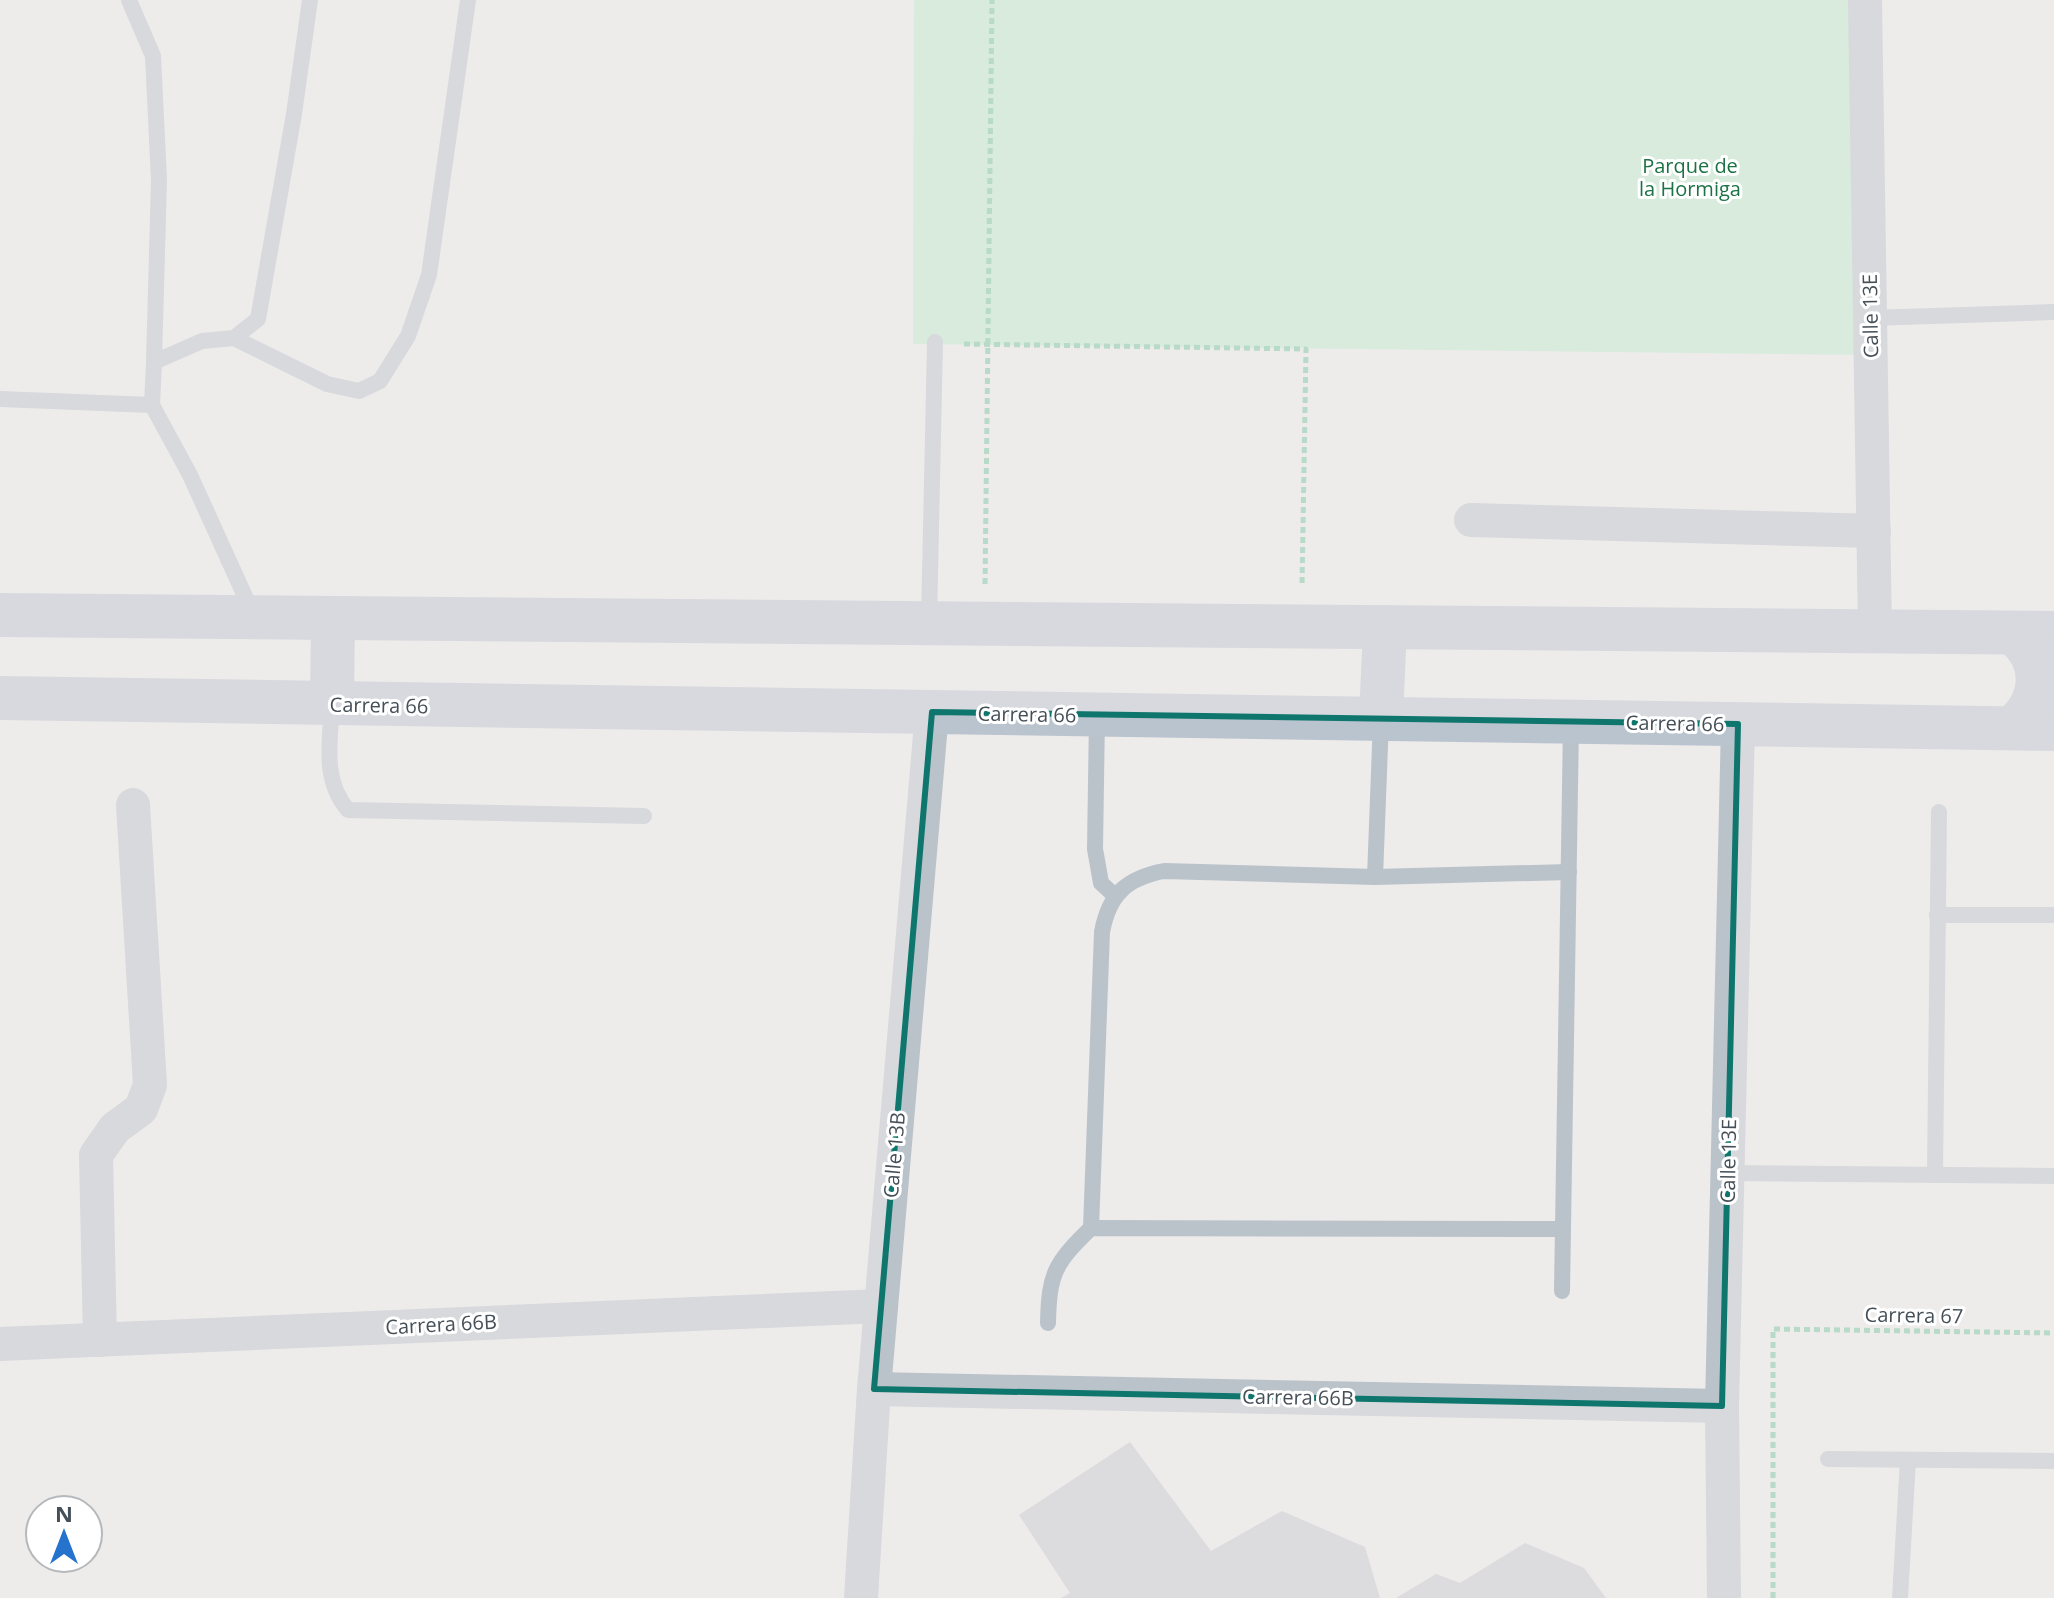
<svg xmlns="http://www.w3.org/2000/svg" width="2054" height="1598" viewBox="0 0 2054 1598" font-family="'Open Sans',sans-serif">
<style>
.green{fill:#bceacc}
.building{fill:#c5c8ce}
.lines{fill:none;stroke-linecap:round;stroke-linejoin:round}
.path{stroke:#77c59d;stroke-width:5;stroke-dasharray:6 4;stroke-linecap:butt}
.lane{stroke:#bac3ca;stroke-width:16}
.street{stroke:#bac3ca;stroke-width:34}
.secondary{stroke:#bac4ce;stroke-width:44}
.marked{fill:none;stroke:#0f766e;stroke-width:6;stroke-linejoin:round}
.labels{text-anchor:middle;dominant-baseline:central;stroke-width:6;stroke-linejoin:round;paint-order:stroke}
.park-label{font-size:20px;fill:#1d7245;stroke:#fff}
.street-label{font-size:20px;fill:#454f57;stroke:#fff}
</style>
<rect width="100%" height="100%" fill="#eeebeb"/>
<polygon class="green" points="914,0 1865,0 1870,355 913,344"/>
<g class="building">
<polygon points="1130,1442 1211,1551 1282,1511 1365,1547 1380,1598 1061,1598 1070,1593 1019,1515"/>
<polygon points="1525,1543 1584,1568 1606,1598 1396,1598 1436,1574 1460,1583"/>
</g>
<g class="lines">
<g class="path">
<polyline points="964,344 1306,349 1302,586"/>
<polyline points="985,584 992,0"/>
<polyline points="1773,1598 1773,1329 2054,1333"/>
</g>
<g class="lane">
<polyline points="129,0 153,56 159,180 154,362"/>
<polyline points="1870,318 2054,312"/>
<polyline points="234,338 258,319 294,114 310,0"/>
<polyline points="0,399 152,405"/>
<polyline points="253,614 190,475 152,405 154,362 202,341 234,338 327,384 359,391 380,381 408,336 429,275 468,0"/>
<polyline points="929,621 935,342"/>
<path d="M 332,705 C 330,742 322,780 348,810 L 644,816"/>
<polyline points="1097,716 1095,849 1101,883 1115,896"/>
<polyline points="1375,877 1381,720"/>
<polyline points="1937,915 2054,915"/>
<polyline points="1727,1173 2054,1176"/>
<polyline points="1935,1175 1939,812"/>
<path d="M 1091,1228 L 1102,932 C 1109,894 1127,878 1164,871 L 1375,877 L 1569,872"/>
<polyline points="1562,1291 1571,724"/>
<path d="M 1048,1323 C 1049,1273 1055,1263 1091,1228 L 1562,1229"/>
<polyline points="1828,1459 2054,1461"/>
<polyline points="1900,1598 1908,1460"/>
</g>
<g class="street">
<polyline points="1865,0 1875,632"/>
<polyline points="1471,520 1874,531"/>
<polyline points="100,1340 96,1155 115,1128 141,1109 150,1085 133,805"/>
<polyline points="0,1344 881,1306"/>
<polyline points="874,1389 1722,1406"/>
<polyline points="861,1598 874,1389 932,712"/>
<polyline points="1724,1598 1722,1406 1738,724"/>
</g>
<g class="secondary">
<polyline points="0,615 2054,633"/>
<polyline points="0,698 2054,729"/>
<polyline points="332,704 333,618"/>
<polyline points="1381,718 1385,627"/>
<path d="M 2012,728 C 2045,702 2047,659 2013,633"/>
</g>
</g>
<path d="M0 0H2054V1598H0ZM 932,712 L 1738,724 L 1722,1406 L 874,1389 Z" fill="#eeebeb" fill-opacity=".55" fill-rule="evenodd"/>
<path class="marked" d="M 932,712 L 1738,724 L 1722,1406 L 874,1389 Z"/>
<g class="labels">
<g class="park-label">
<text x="1690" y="165">Parque de<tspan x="1690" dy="23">la Hormiga</tspan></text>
</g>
<g class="street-label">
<text transform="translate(1870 316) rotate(-91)">Calle 13E</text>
<text transform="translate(379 705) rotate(1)">Carrera 66</text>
<text transform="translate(1027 714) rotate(1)">Carrera 66</text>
<text transform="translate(1675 723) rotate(1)">Carrera 66</text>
<text transform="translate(894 1155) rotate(-85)">Calle 13B</text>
<text transform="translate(1728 1161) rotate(-89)">Calle 13E</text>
<text transform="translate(1914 1315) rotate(1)">Carrera 67</text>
<text transform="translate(441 1324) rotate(-3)">Carrera 66B</text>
<text transform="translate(1298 1397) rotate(1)">Carrera 66B</text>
</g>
</g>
<g transform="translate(64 1534)"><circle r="38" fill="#ffffff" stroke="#b5b9bc" stroke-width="2"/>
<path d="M0-6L14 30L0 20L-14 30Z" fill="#2673cd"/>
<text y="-12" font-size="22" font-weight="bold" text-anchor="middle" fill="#454f57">N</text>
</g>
</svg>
